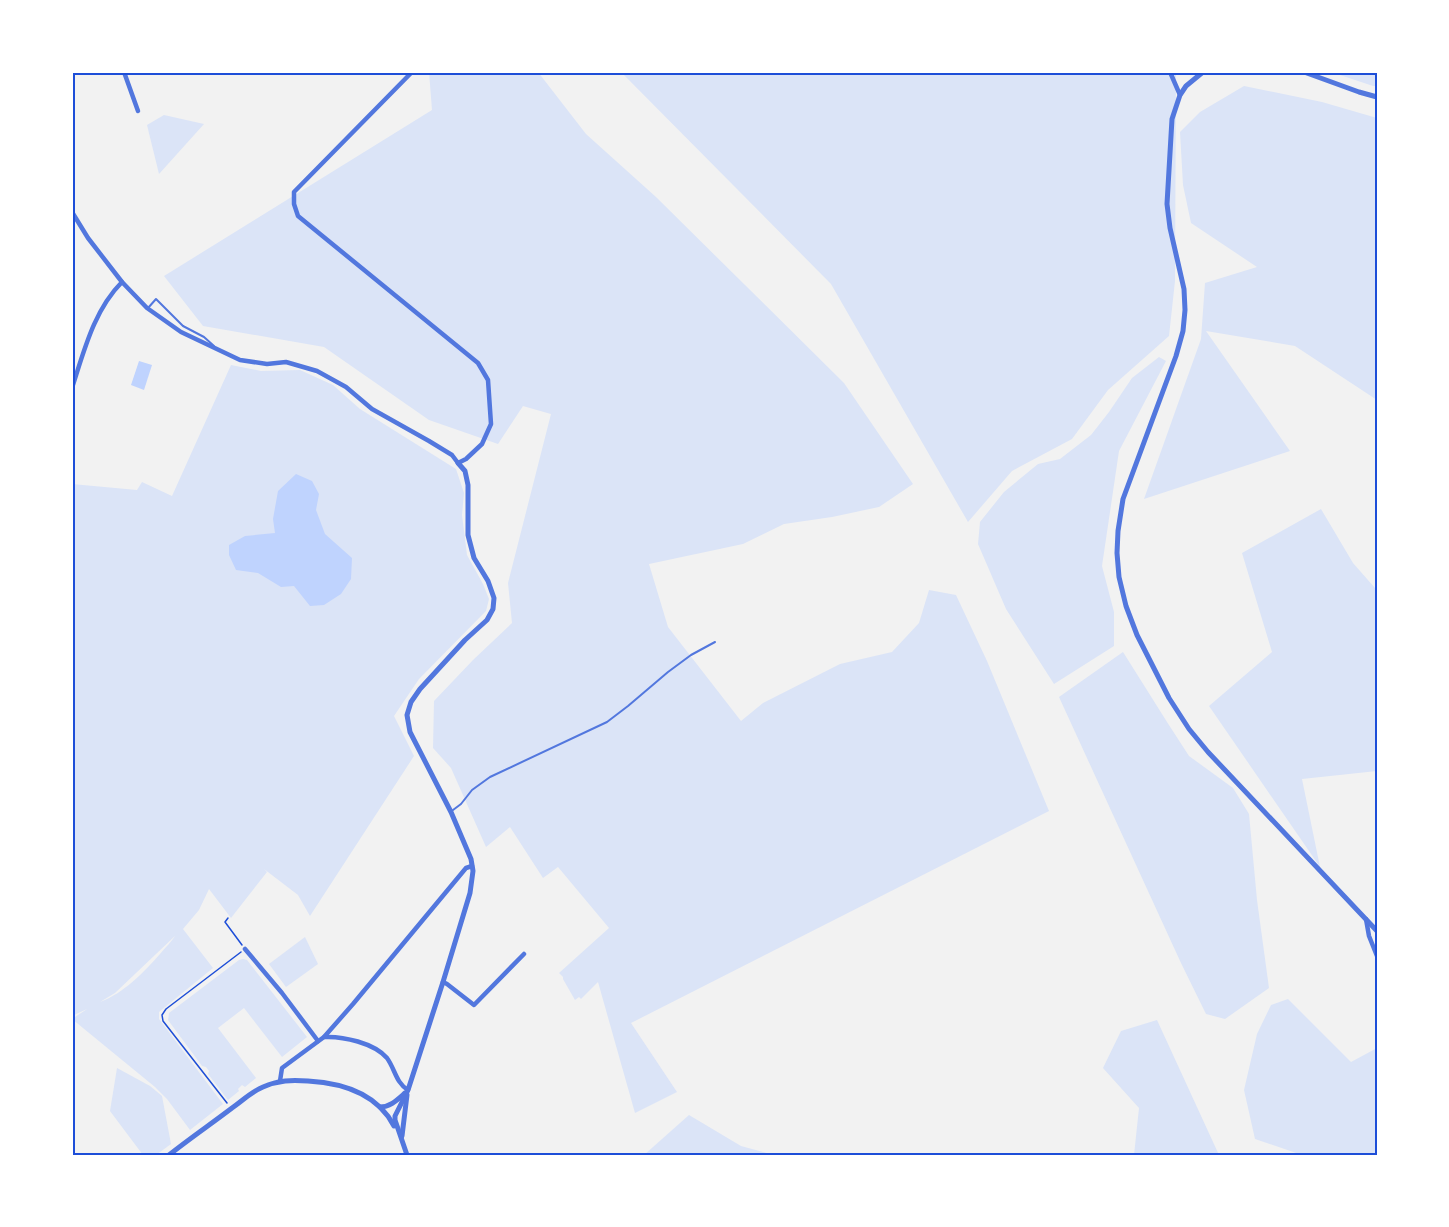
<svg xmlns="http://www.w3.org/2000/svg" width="1449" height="1227" viewBox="0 0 1449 1227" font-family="'Asap Condensed',sans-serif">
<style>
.green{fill:#dbe4f7;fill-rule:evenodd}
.water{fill:#bfd3fe}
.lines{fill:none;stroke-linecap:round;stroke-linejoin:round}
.path{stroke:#1d4ed8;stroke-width:1.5}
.service{stroke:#5277de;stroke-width:2}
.minor{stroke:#5277de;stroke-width:4.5}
.tertiary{stroke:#5277de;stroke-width:5}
.neatline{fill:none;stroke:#1d4ed8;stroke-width:2}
</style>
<rect width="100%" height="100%" fill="#f2f2f2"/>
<g class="green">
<polygon points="429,72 538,72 586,134 656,197 844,383 913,484 879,507 832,517 784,524 743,544 649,564 668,627 741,721 763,703 840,664 892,652 919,623 929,590 956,595 987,661 1049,811 631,1023 677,1092 635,1113 598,982 581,999 579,997 575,1000 563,979 563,977 559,973 609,928 558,867 543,878 510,827 486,847 451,768 433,748 434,701 473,660 512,623 508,583 551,414 523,406 498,444 429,420 324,347 203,326 164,276 432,110"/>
<polygon points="621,72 1176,72 1175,281 1169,336 1108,390 1072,439 1012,471 968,522 831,284"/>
<polygon points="1331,72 1377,72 1377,86 1373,86"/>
<polygon points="1244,86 1322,102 1377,118 1377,400 1295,346 1206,331 1290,451 1144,499 1201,339 1205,283 1257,267 1191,223 1183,185 1180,132 1200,112"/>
<polygon points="164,115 204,124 159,174 147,125"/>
<polygon points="1159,357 1166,361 1119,451 1102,566 1114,612 1114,646 1054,684 1006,609 978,544 980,522 1004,492 1038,464 1060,459 1091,435 1109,412 1132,378"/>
<path d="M 231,365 L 261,371 L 300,370 L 333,385 L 360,409 L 456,469 L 464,493 L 462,515 L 467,555 L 483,584 L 489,599 L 486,611 L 419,679 L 394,716 L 414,756 L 310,916 L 298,895 L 264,869 L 267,872 L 231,918 L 209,889 L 199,910 L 183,929 L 213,968 L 159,1012 L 159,1019 L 223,1104 L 190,1130 L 167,1099 L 155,1087 L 72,1019 L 87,1009 L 72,1016 L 72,484 L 137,490 L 142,482 L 172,496 ZM 175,936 C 172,941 165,948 160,954 C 143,973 124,993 100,1002 L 115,993 Z"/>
<polygon points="1321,509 1353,563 1375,588 1377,587 1377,771 1302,779 1320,867 1209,706 1272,652 1242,553"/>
<polygon points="1123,652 1167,722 1189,756 1233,788 1249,814 1257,900 1269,988 1225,1019 1206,1014 1181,963 1059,697"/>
<polygon points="305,937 318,964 286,987 269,964"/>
<polygon points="243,959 247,960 307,1037 282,1057 244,1008 218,1028 256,1078 245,1087 242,1085 238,1089 239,1091 228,1100 208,1074 209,1071 206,1067 202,1066 168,1020 169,1013 239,960"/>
<polygon points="1288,999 1351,1062 1377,1048 1377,1155 1302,1155 1255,1139 1244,1090 1257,1034 1271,1005"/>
<polygon points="1157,1020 1219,1155 1134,1155 1139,1108 1103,1068 1121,1031"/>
<polygon points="117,1068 150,1086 162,1096 171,1144 156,1155 143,1155 110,1111"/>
<polygon points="689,1115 741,1146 774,1155 644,1155"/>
</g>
<g class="water">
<polygon points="139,361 152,365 144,390 131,385"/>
<polygon points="296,474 312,481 319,494 316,510 325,534 352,558 351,579 341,594 324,605 310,606 294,586 281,587 258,573 236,570 229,555 229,545 245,536 275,533 273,519 278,491"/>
</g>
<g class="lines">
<g class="path">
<polyline points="228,918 225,922 242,945"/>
<polyline points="227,1103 163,1021 162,1015 166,1009 241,952"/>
</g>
<g class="service">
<polyline points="148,308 156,299 183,326 204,337 214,346"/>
<polyline points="453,810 461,804 472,790 490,777 607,722 628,706 668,672 691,655 715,642"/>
</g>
<g class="minor">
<polyline points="124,72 138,111"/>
<polyline points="1170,72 1180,95"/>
<polyline points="72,212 88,238 122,282 147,308 181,332 240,360 267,364 286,362 317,371 346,387 372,409 429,441 452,455 458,463 466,459 482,444 491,424 488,380 478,363 298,216 294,204 294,192 412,72"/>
<path d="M 72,388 C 84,351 94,310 122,282"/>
<polyline points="1366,919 1369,936 1377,956"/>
<polyline points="245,949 282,993 318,1041"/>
<polyline points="443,982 447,984 474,1005 524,954"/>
<path d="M 324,1037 C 343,1036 374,1043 387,1058 C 395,1069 396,1083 408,1090"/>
<polyline points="280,1081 282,1068 324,1037 353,1004 466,868 472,866"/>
</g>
<g class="tertiary">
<polyline points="1203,72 1186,86 1180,95 1172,119 1167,204 1170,228 1184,289 1185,310 1183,331 1176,356 1123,499 1118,531 1117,553 1119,577 1126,606 1137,635 1169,698 1189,729 1208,752 1377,931"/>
<polyline points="1304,72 1359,92 1377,97"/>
<path d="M 380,1107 C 390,1107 397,1100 405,1093"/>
<polyline points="402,1136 407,1095"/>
<path d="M 169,1155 C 189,1139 211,1124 232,1108 C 242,1101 251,1092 263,1087 C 279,1080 291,1080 308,1081 C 343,1083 377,1093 394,1126"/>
<polyline points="407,1155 395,1120 395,1116 408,1090 443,982 470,893 473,871 471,859 451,812 410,732 407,715 411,702 420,689 465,640 487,620 493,609 494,598 488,581 474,558 468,535 468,485 465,471 458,463"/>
</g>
</g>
<rect width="1449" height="1227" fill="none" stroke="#ffffff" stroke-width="147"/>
<rect x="74" y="74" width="1302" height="1080" class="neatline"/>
</svg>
